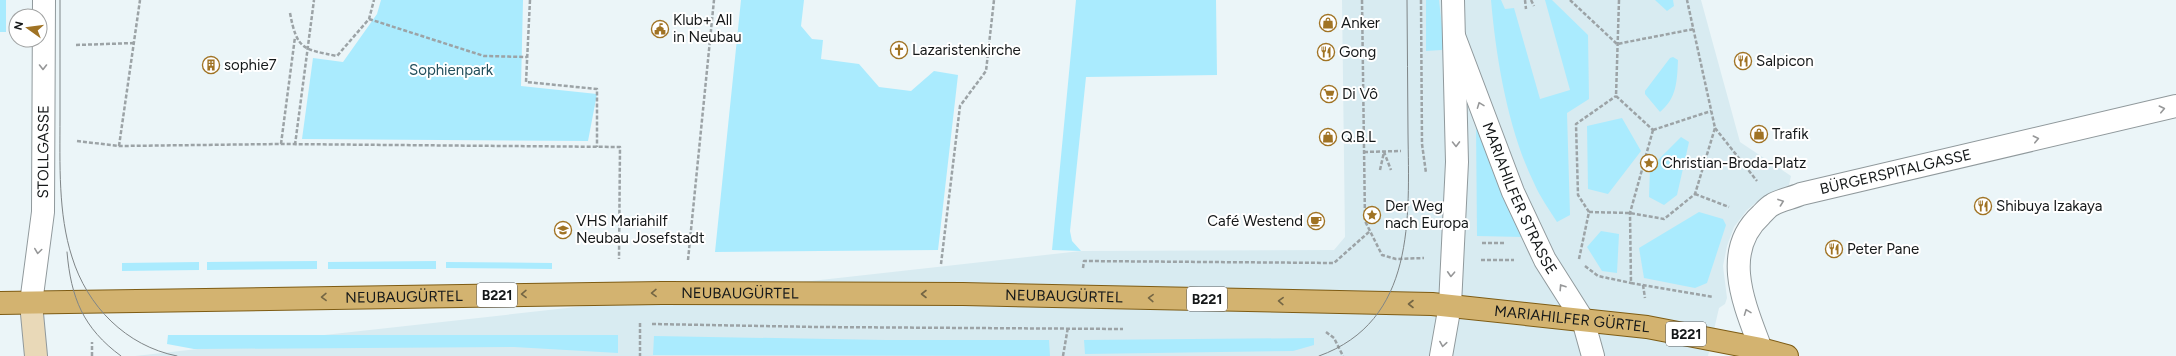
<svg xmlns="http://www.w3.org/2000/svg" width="2176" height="356" viewBox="0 0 2176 356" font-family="Figtree,sans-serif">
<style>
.built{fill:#d8ebf1}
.green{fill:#aaebfe}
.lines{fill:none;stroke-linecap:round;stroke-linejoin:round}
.minor-casing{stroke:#90999c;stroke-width:24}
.tertiary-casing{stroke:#90999c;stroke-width:24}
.secondary-casing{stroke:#90999c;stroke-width:24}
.primary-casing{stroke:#7e5c14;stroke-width:24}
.path{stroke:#9ca3a6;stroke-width:2.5;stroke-dasharray:4 2;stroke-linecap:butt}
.minor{stroke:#fff;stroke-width:22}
.tertiary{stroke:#fff;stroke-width:22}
.secondary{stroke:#e9d9b8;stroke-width:22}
.primary{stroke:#d3b370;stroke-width:22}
.tram{stroke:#7f8587;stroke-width:1}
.oneway{stroke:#969798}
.oneway2{stroke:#746644}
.labels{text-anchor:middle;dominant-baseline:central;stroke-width:4;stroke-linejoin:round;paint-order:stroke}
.shield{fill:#fff;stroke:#5b5d5e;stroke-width:1}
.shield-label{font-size:14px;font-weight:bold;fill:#151819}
.poi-label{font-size:15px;fill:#151819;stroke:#fff;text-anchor:start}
.park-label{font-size:15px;fill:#23505d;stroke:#fff}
.street-label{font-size:15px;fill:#151819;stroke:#fff}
</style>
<rect width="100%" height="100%" fill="#ebf5f8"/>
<polygon class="built" points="1342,0 1701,0 1740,142 1791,176 1789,185 1764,196 1747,210 1734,227 1727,246 1723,266 1727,298 1725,304 1719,308 1708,356 135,356 1081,251 1334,250 1345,237"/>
<g class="green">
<rect x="0" y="0" width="6" height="32"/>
<polygon points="381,0 523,0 521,86 597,94 588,141 302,139 313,58 343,62 377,14"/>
<polygon points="741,0 804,0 801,26 812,39 823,40 821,59 859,64 879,87 911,91 934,71 958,75 938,250 715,252"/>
<polygon points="1076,0 1216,0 1217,75 1086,77 1070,231 1072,241 1081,251 1052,250"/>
<polygon points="1426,0 1439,0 1444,45 1442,50 1426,51"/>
<path d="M 1491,0 L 1501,0 L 1505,9 L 1514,8 L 1540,99 L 1570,90 L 1545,0 L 1552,0 L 1588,35 L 1589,99 L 1567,113 L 1570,215 L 1557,222 C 1549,209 1540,197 1534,183 C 1508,130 1496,58 1491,0 Z"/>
<polygon points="1655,0 1673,0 1674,6 1667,11"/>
<path d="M 1673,57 L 1678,60 C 1677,81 1677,98 1660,112 L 1645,94 L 1645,91 L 1670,58 Z"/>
<polygon points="1622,118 1641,151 1608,194 1588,189 1587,126"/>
<polygon points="1476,122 1523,237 1477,236"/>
<polygon points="1681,137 1689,142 1677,195 1664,205 1649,197 1650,168"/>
<polygon points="1699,212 1723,219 1726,225 1707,283 1695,288 1644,278 1639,248"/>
<polygon points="1601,231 1619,234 1617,273 1602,271 1587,247"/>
<polygon points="317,261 317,269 207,270 207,262"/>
<polygon points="436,261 436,269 328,269 328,262"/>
<polygon points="199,262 199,270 122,271 122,263"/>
<polygon points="446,262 552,263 552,269 446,268"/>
<polygon points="168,335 618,335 618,353 514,347 194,349 167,344"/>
<polygon points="654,336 886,340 1049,340 1050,356 653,355"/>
<polygon points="1314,338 1314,345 1293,351 1085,354 1084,340"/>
</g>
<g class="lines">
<g class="minor-casing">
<g id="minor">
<path id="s1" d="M 1454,36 L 1513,192 L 1545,260 L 1583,320 L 1593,356"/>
<path id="s2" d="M 31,303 L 43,212 L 44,0"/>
<polyline points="1450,305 1457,162 1453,0"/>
<path id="s3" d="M 1761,349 C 1745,306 1720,252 1761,215 C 1764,212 1768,207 1772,205 C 1780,200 1792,198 1801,194 L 2176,106"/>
</g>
</g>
<g class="tertiary-casing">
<polyline id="tertiary" points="1441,356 1450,305"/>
</g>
<g class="secondary-casing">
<polyline id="secondary" points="31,303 36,356"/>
</g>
<g class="primary-casing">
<g id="primary">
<path id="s4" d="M 0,303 L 662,293 L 963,294 L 1432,304 L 1647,327 L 1761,349 L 1787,356"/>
</g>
</g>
<g class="path">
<polyline points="530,0 526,82 597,89 597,147"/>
<polyline points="1362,0 1365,221 1382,255 1396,259 1424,258"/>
<polyline points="1421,0 1422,144 1426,173"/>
<polyline points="1525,0 1526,9"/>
<polyline points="1531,0 1534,6"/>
<polyline points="1570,0 1617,44 1694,29"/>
<polyline points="1619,0 1616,96 1653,130"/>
<path d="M 290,13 C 297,50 303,49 337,56 L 369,19 L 374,0"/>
<polyline points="369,19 484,56 527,57"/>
<polyline points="76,45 135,43"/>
<polyline points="1715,128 1757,181"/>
<polyline points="1653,130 1630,213 1631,283 1713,297"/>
<polyline points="1653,130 1711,111"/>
<polyline points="77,141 119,146 281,144 620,147 619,259"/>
<polyline points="281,144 295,37"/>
<polyline points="295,145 314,0"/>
<polyline points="119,146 140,0"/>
<polyline points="1364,152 1401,151"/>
<polyline points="1380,170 1384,152 1391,170"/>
<polyline points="1695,194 1729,207"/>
<polyline points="1589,212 1630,213 1664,219 1695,194 1715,128 1687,0"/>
<polyline points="1482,243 1505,243"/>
<polyline points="1579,259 1589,212 1578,195 1576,124 1616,96"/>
<polyline points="688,260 714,0"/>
<polyline points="1481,260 1514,260"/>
<polyline points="941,264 960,106 986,71 994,0"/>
<polyline points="1585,266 1598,276 1631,283"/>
<polyline points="1083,268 1084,261 1334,263 1370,231"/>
<polyline points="1643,285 1645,298"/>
<polyline points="640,323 640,356"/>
<polyline points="652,324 817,327 1123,329"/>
<polyline points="1326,332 1334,338 1343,356"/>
<polyline points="92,356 92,342"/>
<polyline points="1063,356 1068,327"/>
</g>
<use href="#minor" class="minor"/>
<use href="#tertiary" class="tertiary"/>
<use href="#secondary" class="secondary"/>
<use href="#primary" class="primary"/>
<g class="tram">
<path d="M 60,0 C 60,39 60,79 60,118 C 60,163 58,214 72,257 C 87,306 126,346 177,356"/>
<path d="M 67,252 C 71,298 83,328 121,356"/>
<path d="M 1319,356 C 1416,321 1409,218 1408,133 C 1408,89 1407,44 1407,0"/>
</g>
</g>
<defs><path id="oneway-chevron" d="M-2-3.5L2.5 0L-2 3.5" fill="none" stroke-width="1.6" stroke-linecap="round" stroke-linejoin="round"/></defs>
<g class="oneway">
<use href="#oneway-chevron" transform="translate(43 67) rotate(90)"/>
<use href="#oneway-chevron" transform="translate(1480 105) rotate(-111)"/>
<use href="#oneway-chevron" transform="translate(2162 109) rotate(-13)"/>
<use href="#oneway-chevron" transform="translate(2036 139) rotate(-13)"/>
<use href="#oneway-chevron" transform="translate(1456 144) rotate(89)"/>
<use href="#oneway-chevron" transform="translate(1781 202) rotate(-20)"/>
<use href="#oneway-chevron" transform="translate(38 251) rotate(98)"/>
<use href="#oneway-chevron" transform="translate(1451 274) rotate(93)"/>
<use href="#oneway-chevron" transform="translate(1562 287) rotate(-123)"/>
<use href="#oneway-chevron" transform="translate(1747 312) rotate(-111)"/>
<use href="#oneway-chevron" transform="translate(1443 344) rotate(99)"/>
</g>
<g class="oneway2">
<use href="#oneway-chevron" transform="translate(654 293) rotate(179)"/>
<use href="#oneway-chevron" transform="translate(524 294) rotate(179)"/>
<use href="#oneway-chevron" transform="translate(924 294) rotate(-180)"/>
<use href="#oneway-chevron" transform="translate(324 297) rotate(179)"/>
<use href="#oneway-chevron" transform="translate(1151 298) rotate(-178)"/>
<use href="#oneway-chevron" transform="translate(1281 301) rotate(-178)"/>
<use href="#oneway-chevron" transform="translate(1411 304) rotate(180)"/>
</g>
<defs>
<g id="shop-ring" transform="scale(0.9)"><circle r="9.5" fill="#fff" stroke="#a07324" stroke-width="1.5"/><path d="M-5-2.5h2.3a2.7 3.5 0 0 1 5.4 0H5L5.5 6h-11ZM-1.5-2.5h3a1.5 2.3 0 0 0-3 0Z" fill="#a07324"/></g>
<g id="civic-ring" transform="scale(0.9)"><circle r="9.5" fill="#fff" stroke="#a07324" stroke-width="1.5"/><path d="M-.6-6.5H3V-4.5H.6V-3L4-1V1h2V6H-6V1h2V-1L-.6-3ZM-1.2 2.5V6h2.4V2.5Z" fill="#a07324"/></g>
<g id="church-ring" transform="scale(0.9)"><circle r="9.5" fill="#fff" stroke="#a07324" stroke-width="1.5"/><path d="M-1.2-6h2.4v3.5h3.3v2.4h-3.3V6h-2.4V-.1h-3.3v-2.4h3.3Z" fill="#a07324"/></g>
<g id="restaurant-ring" transform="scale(0.9)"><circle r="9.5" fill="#fff" stroke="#a07324" stroke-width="1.5"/><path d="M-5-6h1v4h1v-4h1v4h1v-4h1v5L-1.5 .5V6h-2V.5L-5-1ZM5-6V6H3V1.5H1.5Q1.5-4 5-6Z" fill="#a07324"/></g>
<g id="building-ring" transform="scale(0.9)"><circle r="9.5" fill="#fff" stroke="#a07324" stroke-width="1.5"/><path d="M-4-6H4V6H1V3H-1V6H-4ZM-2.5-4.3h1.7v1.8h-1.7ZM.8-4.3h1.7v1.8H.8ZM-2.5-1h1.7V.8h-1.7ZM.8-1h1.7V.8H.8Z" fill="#a07324"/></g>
<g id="supermarket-ring" transform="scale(0.9)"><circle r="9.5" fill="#fff" stroke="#a07324" stroke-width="1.5"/><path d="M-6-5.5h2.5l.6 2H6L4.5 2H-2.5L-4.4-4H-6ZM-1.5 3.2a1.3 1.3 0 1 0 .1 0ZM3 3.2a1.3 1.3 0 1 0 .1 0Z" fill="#a07324"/></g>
<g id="sight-ring" transform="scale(0.9)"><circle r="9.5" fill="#fff" stroke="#a07324" stroke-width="1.5"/><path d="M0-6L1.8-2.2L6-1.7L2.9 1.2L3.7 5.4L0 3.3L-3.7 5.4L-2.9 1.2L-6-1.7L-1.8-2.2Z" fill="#a07324"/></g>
<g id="cafe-ring" transform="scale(0.9)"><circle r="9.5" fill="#fff" stroke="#a07324" stroke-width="1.5"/><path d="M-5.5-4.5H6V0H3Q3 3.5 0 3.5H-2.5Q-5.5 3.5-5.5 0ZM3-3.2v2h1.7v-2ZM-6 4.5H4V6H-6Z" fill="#a07324"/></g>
<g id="university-ring" transform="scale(0.9)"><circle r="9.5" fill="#fff" stroke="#a07324" stroke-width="1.5"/><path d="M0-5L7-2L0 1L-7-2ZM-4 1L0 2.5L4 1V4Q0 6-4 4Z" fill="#a07324"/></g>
</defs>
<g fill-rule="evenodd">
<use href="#shop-ring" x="1328" y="23"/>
<use href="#civic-ring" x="660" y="29"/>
<use href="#church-ring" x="899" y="50"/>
<use href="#restaurant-ring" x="1326" y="52"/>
<use href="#restaurant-ring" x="1743" y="61"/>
<use href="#building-ring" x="211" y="65"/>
<use href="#supermarket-ring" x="1329" y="94"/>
<use href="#shop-ring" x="1759" y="134"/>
<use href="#shop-ring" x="1328" y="137"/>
<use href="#sight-ring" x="1649" y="163"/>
<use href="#restaurant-ring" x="1983" y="206"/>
<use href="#sight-ring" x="1372" y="215"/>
<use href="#cafe-ring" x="1316" y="221"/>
<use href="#university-ring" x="563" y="230"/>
<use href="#restaurant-ring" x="1834" y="249"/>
</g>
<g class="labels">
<g class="shield">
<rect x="477" y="283" width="40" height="24" rx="3"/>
<rect x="1187" y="287" width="40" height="24" rx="3"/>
<rect x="1666" y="322" width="40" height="24" rx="3"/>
</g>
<g class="shield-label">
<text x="497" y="295">B221</text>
<text x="1207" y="299">B221</text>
<text x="1686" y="334">B221</text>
</g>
<g class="poi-label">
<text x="673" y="20">Klub+ All<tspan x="673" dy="17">in Neubau</tspan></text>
<text x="1341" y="23">Anker</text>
<text x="912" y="50">Lazaristenkirche</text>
<text x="1339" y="52">Gong</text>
<text x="1756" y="61">Salpicon</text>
<text x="224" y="65">sophie7</text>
<text x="1342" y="94">Di Vô</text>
<text x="1772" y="134">Trafik</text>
<text x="1341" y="137">Q.B.L</text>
<text x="1662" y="163">Christian-Broda-Platz</text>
<text x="1385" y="206">Der Weg<tspan x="1385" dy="17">nach Europa</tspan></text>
<text x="1996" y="206">Shibuya Izakaya</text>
<text x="576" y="221">VHS Mariahilf<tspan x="576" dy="17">Neubau Josefstadt</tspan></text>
<text x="1303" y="221" text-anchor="end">Café Westend</text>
<text x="1847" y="249">Peter Pane</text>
</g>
<g class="park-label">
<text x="451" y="70">Sophienpark</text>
</g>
<g class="street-label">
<text stroke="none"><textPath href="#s2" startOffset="152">STOLLGASSE</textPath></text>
<text stroke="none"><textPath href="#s3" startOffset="287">BÜRGERSPITALGASSE</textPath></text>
<text stroke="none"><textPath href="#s1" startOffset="175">MARIAHILFER STRASSE</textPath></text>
<text stroke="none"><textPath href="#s4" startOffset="740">NEUBAUGÜRTEL</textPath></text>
<text stroke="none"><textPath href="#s4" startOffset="404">NEUBAUGÜRTEL</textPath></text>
<text stroke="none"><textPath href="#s4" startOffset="1064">NEUBAUGÜRTEL</textPath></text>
<text stroke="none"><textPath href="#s4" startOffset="1573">MARIAHILFER GÜRTEL</textPath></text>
</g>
</g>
<g transform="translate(28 28) rotate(284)"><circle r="19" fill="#ffffff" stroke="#a1a3a3"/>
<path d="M0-3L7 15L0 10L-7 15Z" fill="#a07324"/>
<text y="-6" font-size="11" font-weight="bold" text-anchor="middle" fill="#151819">N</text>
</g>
</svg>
